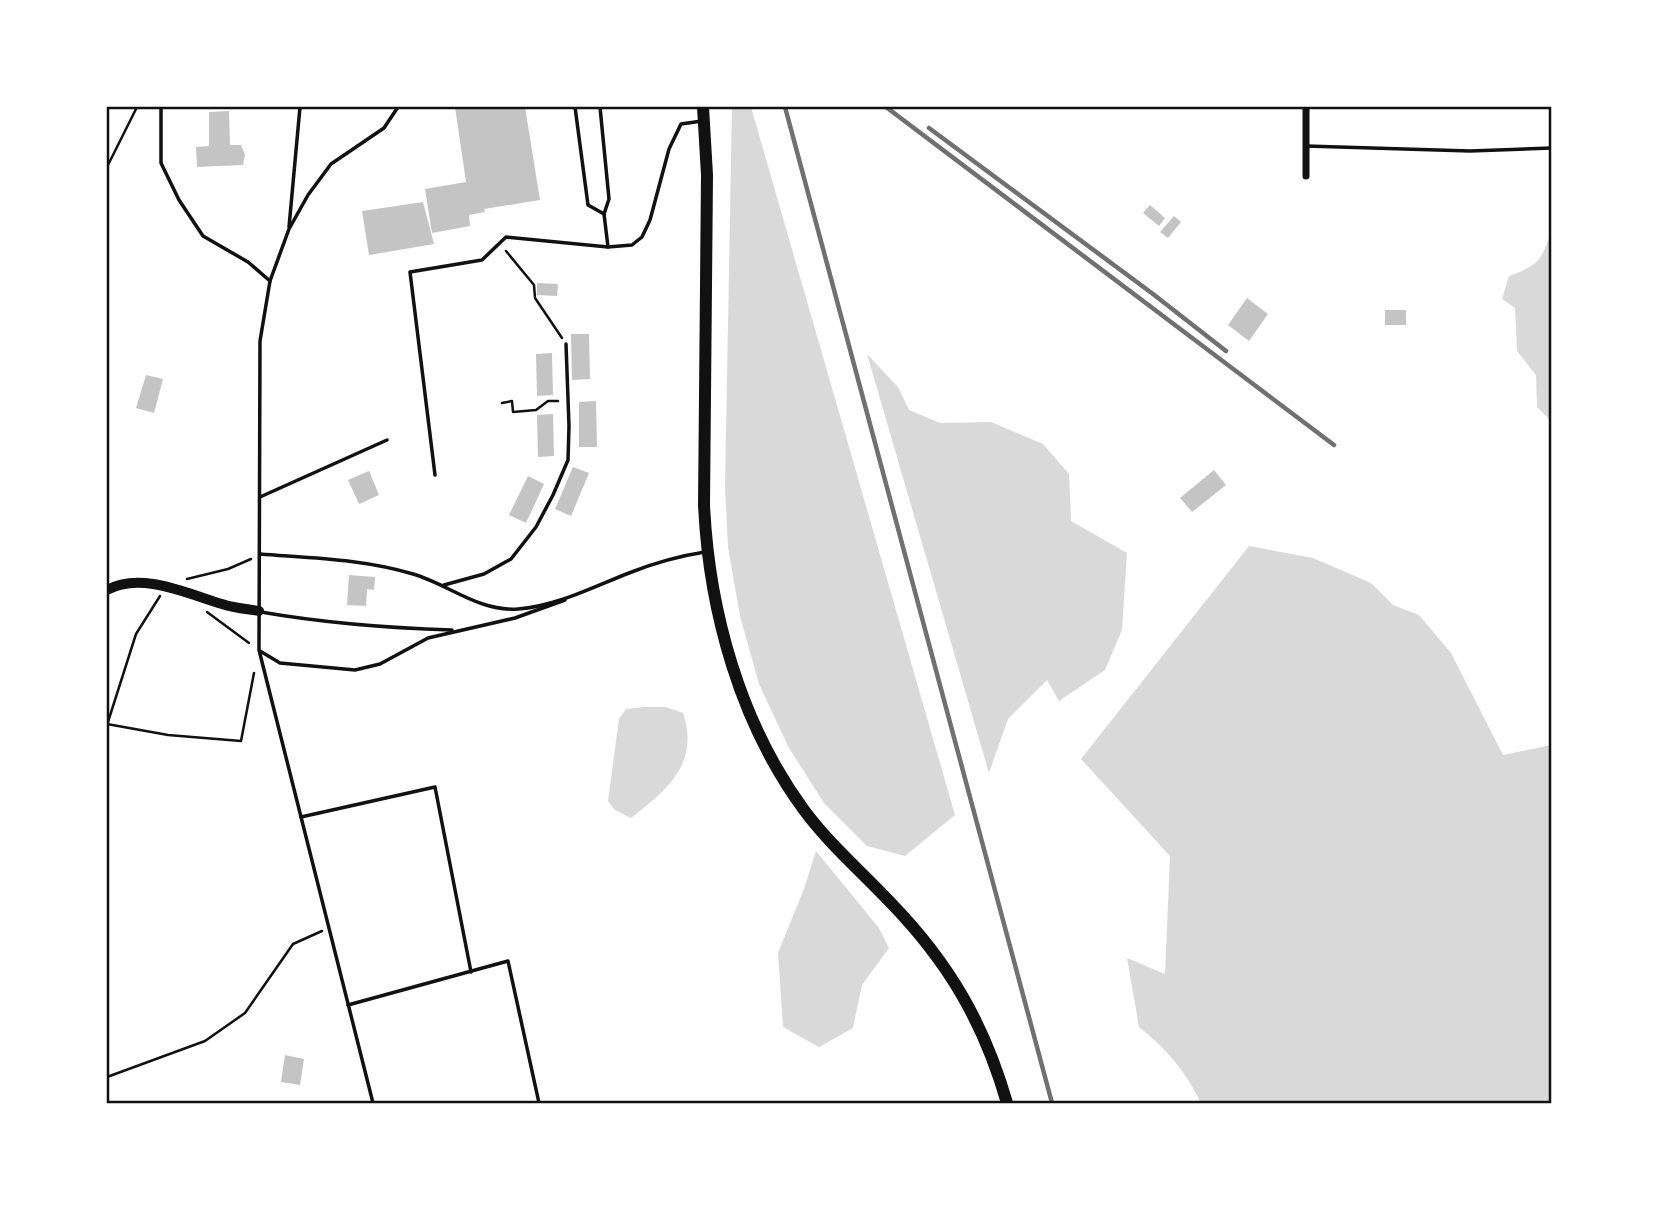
<svg xmlns="http://www.w3.org/2000/svg" width="1658" height="1210" viewBox="0 0 1658 1210" font-family="'PT Sans Narrow',sans-serif">
<style>
.water{fill:#d9d9d9}
.building{fill:#c4c4c4}
.lines{fill:none;stroke-linecap:round;stroke-linejoin:round}
.path{stroke:#111;stroke-width:2.5}
.service{stroke:#111;stroke-width:3.5}
.minor{stroke:#111;stroke-width:7}
.tertiary{stroke:#111;stroke-width:10}
.primary{stroke:#111;stroke-width:12}
.rail{stroke:#707070;stroke-width:4.5}
.neatline{fill:none;stroke:#111;stroke-width:2.5}
</style>
<rect width="100%" height="100%" fill="#fff"/>
<g class="water">
<polygon points="732,107 751,107 955,815 905,856 867,846 824,803 789,748 759,684 740,616 728,547 725,487"/>
<path d="M 1551,232 L 1551,421 L 1537,407 L 1536,375 L 1517,351 L 1515,308 L 1502,299 L 1509,276 C 1538,265 1541,262 1551,232 Z"/>
<polygon points="867,354 898,387 909,410 940,423 991,422 1043,444 1069,474 1071,521 1127,553 1122,630 1105,670 1059,701 1047,680 1008,719 989,773"/>
<path d="M 1249,546 L 1313,558 L 1371,583 L 1393,605 L 1419,615 L 1451,653 L 1503,755 L 1551,745 L 1551,1103 L 1201,1103 C 1186,1072 1166,1048 1139,1027 L 1127,958 L 1165,974 L 1170,856 L 1081,759 Z"/>
<path d="M 644,707 L 666,707 L 683,713 C 700,763 667,790 631,818 L 615,810 L 608,801 L 619,719 L 626,709 Z"/>
<polygon points="816,851 879,928 889,948 862,985 853,1028 819,1047 783,1027 778,953 804,889"/>
</g>
<g class="building">
<polygon points="455,107 525,107 540,200 484,209 485,212 469,215 470,226 432,233 425,189 466,182"/>
<polygon points="229,111 230,145 241,145 245,155 243,165 197,167 196,147 209,146 209,112"/>
<polygon points="423,202 434,244 369,255 362,211"/>
<polygon points="1150,205 1165,218 1159,226 1143,213"/>
<polygon points="1174,216 1181,222 1168,238 1160,232"/>
<polygon points="537,283 558,284 557,296 537,295"/>
<polygon points="1247,298 1268,314 1249,341 1228,325"/>
<rect x="1385" y="310" width="21" height="15"/>
<polygon points="571,334 589,334 590,379 572,380"/>
<polygon points="552,353 553,395 537,396 536,354"/>
<polygon points="146,375 163,379 154,413 136,408"/>
<polygon points="596,401 597,447 579,447 579,402"/>
<polygon points="553,414 554,456 538,457 537,415"/>
<polygon points="573,467 589,473 571,516 555,509"/>
<polygon points="1214,470 1226,485 1192,512 1180,498"/>
<polygon points="369,471 379,495 359,504 348,480"/>
<polygon points="528,476 544,484 526,523 509,515"/>
<polygon points="349,575 375,577 374,590 367,589 366,606 347,605"/>
<polygon points="285,1055 304,1059 300,1085 281,1082"/>
</g>
<g class="lines">
<g class="path">
<polyline points="107,167 137,107"/>
<polyline points="506,251 534,285 535,298 562,338"/>
<polyline points="502,403 512,401 513,412 536,410 548,401 558,401"/>
<polyline points="187,579 228,569 251,559"/>
<polyline points="207,612 249,643"/>
<polyline points="107,724 168,735 241,741 254,673"/>
<polyline points="107,725 136,634 160,596"/>
<polyline points="107,1077 205,1041 245,1013 293,944 322,931"/>
</g>
<g class="service">
<polyline points="161,107 161,163 179,200 203,236 248,262 270,281"/>
<polyline points="575,107 588,205 604,214"/>
<polyline points="600,107 609,199 604,214 608,247"/>
<polyline points="1306,146 1470,151 1551,148"/>
<polyline points="289,227 300,107"/>
<polyline points="435,475 410,272 482,260 506,237 608,247 632,245 642,237 650,220 669,149 681,124 702,121"/>
<polyline points="260,497 387,440"/>
<path d="M 260,554 C 311,558 364,559 413,574 C 448,584 479,612 518,609 C 557,606 593,587 629,573 C 654,563 679,556 705,552"/>
<polyline points="444,585 484,574 511,559 536,527 553,495 568,460 569,426 566,344"/>
<path d="M 261,612 C 324,623 388,628 452,630"/>
<polyline points="260,651 280,663 355,670 380,664 428,638 515,618 565,600"/>
<polyline points="301,817 435,787 471,972"/>
<polyline points="348,1005 508,961 539,1103"/>
<polyline points="373,1103 259,650 260,341 270,281 289,229 308,195 331,164 384,128 398,107"/>
</g>
<polyline class="minor" points="1306,107 1306,176"/>
<path class="tertiary" d="M 107,590 C 141,571 188,594 222,604 C 234,608 247,609 259,611"/>
<path class="primary" d="M 703,107 L 707,175 L 704,505 C 709,611 740,723 804,810 C 829,844 862,872 891,903 C 949,963 984,1023 1007,1103"/>
<g class="rail">
<polyline points="785,107 1052,1103"/>
<polyline points="886,107 1334,445"/>
<polyline points="929,128 1153,294 1226,351"/>
</g>
</g>
<rect width="1658" height="1210" fill="none" stroke="#ffffff" stroke-width="217"/>
<rect x="108" y="108" width="1442" height="994" class="neatline"/>
</svg>
